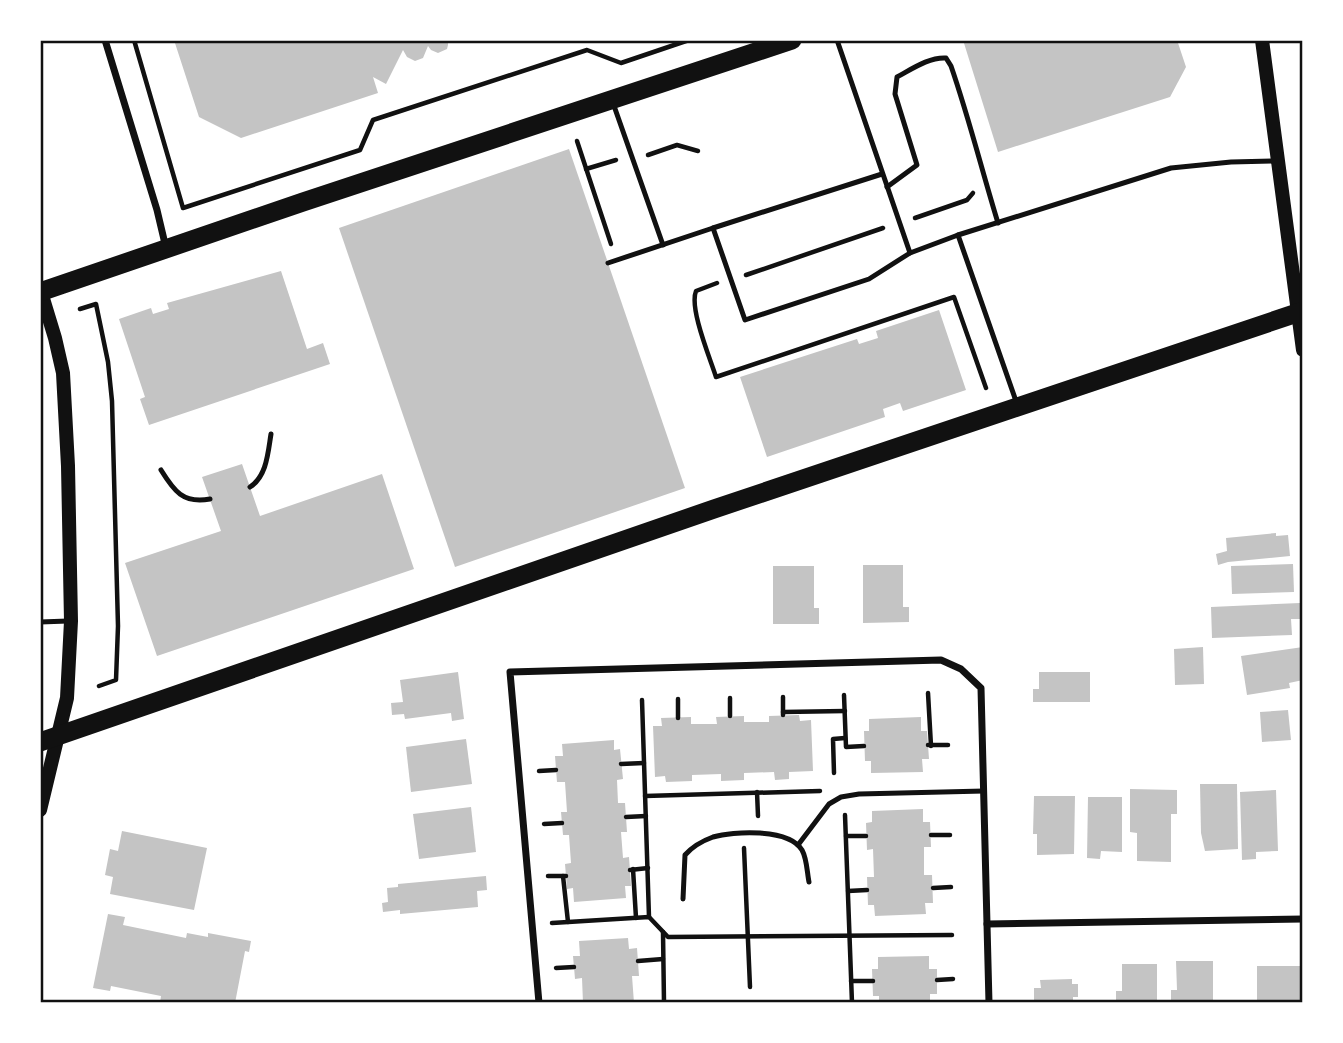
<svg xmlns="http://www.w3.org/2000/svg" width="1343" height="1043" viewBox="0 0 1343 1043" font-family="Karla,sans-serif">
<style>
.building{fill:#c4c4c4}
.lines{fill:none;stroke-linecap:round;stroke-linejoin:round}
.path{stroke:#111;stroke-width:4.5}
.service{stroke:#111;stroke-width:5}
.minor{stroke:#111;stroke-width:7}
.secondary{stroke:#111;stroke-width:14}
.trunk{stroke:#111;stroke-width:19}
.neatline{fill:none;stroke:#111;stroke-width:2.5}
</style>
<rect width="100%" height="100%" fill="#fff"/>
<g class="building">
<polygon points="174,40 448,40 448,45 447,49 438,53 431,50 428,46 423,58 415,61 407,57 403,50 386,84 373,77 378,93 241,138 199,117"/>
<polygon points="963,40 1177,40 1186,67 1170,97 998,152"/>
<polygon points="569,149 685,488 455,567 339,228"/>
<polygon points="281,271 307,349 323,343 330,364 149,425 140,399 145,397 119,319 151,308 153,314 169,309 167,303"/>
<polygon points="939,310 966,390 903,411 900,403 883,409 885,417 767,457 740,377 857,339 859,344 878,338 876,331"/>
<polygon points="242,464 260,516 382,474 414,569 157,656 125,563 221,531 202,477"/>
<polygon points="1276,533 1276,536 1288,535 1290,556 1228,562 1218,565 1216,554 1227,551 1226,538"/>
<polygon points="1293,564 1294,592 1232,594 1231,566"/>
<polygon points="863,565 903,565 903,607 909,607 909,622 863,623"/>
<polygon points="773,566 814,566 814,608 819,608 819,624 773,624"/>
<polygon points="1300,603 1300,619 1291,619 1292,635 1212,638 1211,607"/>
<polygon points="1203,647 1204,684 1175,685 1174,649"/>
<polygon points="1303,647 1303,680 1289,683 1290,688 1247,695 1241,656"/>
<polygon points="458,672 464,719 452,721 451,713 405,719 404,714 392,715 391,703 403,702 400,680"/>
<polygon points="1039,672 1090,672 1090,702 1033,702 1033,689 1039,689"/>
<polygon points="1288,710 1291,740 1262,742 1260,712"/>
<polygon points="799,715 800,721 811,720 813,771 789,772 789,779 775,780 774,772 744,773 744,780 721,781 721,774 692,775 692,781 666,782 665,776 655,777 653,726 662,726 661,718 691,717 691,724 717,724 716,717 744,716 744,722 769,722 769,716"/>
<polygon points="921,717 921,731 927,731 929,759 922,759 923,772 871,773 871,761 865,761 864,731 869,731 869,719"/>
<polygon points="466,739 472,784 411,792 406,747"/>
<polygon points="614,740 614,750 620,749 623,779 617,780 618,803 625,803 627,832 621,832 623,858 629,857 631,886 625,886 626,898 574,902 573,888 567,889 566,876 565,864 571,863 569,835 563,835 561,812 567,812 565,782 557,782 555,756 563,756 562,744"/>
<polygon points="1200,784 1237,784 1238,849 1205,851 1201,833"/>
<polygon points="1130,789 1177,790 1177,814 1171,814 1171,862 1137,861 1137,833 1130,832"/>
<polygon points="1276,790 1278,851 1256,852 1256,859 1242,860 1240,792"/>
<polygon points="1034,796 1075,796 1074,854 1037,855 1037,834 1033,834"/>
<polygon points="1088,797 1122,797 1122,852 1101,851 1100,859 1087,858"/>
<polygon points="471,807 476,852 419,859 413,814"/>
<polygon points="923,809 923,822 930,822 931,847 924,847 924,875 932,875 933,903 925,903 926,914 875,916 874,905 868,905 867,877 874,877 873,849 867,850 866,823 872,822 872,811"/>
<polygon points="122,831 207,848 194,910 110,894 113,877 105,875 110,849 118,851"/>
<polygon points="486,876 487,890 477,891 478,907 400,914 400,910 383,912 382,903 388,902 387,888 398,887 398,884"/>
<polygon points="108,914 125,917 123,925 186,938 187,933 208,937 208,933 251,941 249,952 245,951 235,1003 160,1003 161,996 111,986 110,991 93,988"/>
<polygon points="628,938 629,949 637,948 639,976 632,976 634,1003 583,1003 582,978 575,979 574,967 573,956 580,956 579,941"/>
<polygon points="929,956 929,969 937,969 937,994 930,994 930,1003 879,1003 879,996 873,996 872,969 878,969 878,957"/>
<polygon points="1176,961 1213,961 1213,1003 1171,1003 1171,990 1177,990"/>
<polygon points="1122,964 1157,964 1157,1003 1116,1003 1116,991 1122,991"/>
<rect x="1257" y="966" width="46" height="37"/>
<polygon points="1072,979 1072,984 1078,984 1078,997 1073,997 1073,1003 1034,1003 1034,988 1041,988 1040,980"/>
</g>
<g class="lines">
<g class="path">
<polyline points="134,40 183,208 360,150 373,120 587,50 621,63 689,40"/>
<polyline points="577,141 611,244"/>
<polyline points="648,155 677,145 698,151"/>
<polyline points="586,169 616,160"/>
<polyline points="915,218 967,200 973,193"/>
<polyline points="746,275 883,228"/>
<path d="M 717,283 L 696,291 C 689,308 710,358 716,377 L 954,297 L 986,388"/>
<polyline points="80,309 96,304 108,362 112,401 118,626 116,680 99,686"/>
<polyline points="928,693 931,746"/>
<polyline points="844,695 846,747 864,746"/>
<polyline points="783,697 783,715"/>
<polyline points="678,699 678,718"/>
<polyline points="642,700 649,917"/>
<polyline points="783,712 845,711"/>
<polyline points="730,716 730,698"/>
<polyline points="928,745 948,745"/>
<polyline points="621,764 644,763"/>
<polyline points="539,771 556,770"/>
<polyline points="834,773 833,739 845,738"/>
<polyline points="757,792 758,816"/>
<polyline points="645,796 820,791"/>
<polyline points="845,815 852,1003"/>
<polyline points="626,817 646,816"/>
<polyline points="544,824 562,823"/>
<polyline points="931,835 950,835"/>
<polyline points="846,836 866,836"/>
<polyline points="744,848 750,987"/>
<polyline points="633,869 636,918"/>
<polyline points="630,870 648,868"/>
<polyline points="548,876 566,876"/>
<polyline points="563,876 568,922"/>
<polyline points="933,888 951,887"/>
<polyline points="848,891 867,890"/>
<polyline points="552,923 649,917 668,937 952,935"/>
<polyline points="663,932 664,1003"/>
<polyline points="638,961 663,959"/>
<polyline points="556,968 574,967"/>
<polyline points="937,980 953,979"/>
<polyline points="851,981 873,981"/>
</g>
<g class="service">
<polyline points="837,40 910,253 958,235 1017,404"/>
<polyline points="613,103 663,245"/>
<polyline points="882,174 713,228 745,320 869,279 910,253"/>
<path d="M 887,187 L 917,165 L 895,94 L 897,77 C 912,69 929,57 946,58 L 951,66 C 969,118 982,171 998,223"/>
<polyline points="958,235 1171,168 1231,162 1276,161"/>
<polyline points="608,263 713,228"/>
<path d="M 161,470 C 174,491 183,504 210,499"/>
<path d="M 250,487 C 267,476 268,452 271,434"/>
<polyline points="40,622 68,621"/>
<polyline points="798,845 829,804 841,797 859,794 984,791"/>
<path d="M 683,899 L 685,855 C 692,847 702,841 713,837 C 733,831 789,828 802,850 C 807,859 807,872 809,882"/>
</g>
<g class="minor">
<polyline points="105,40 157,210 166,248"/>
<polyline points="987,924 1303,919"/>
<polyline points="539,1003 510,672 941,660 961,669 981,688 989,1003"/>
</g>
<g class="secondary">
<polyline points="1262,40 1303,350"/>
<polyline points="40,810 67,698 71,621 68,466 63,373 55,338 41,292"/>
</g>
<g class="trunk">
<polyline points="40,292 303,202 792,40"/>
<polyline points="40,742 714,509 1303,311"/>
</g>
</g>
<rect width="1343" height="1043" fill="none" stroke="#ffffff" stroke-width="84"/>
<rect x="42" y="42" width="1259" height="959" class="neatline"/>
</svg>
